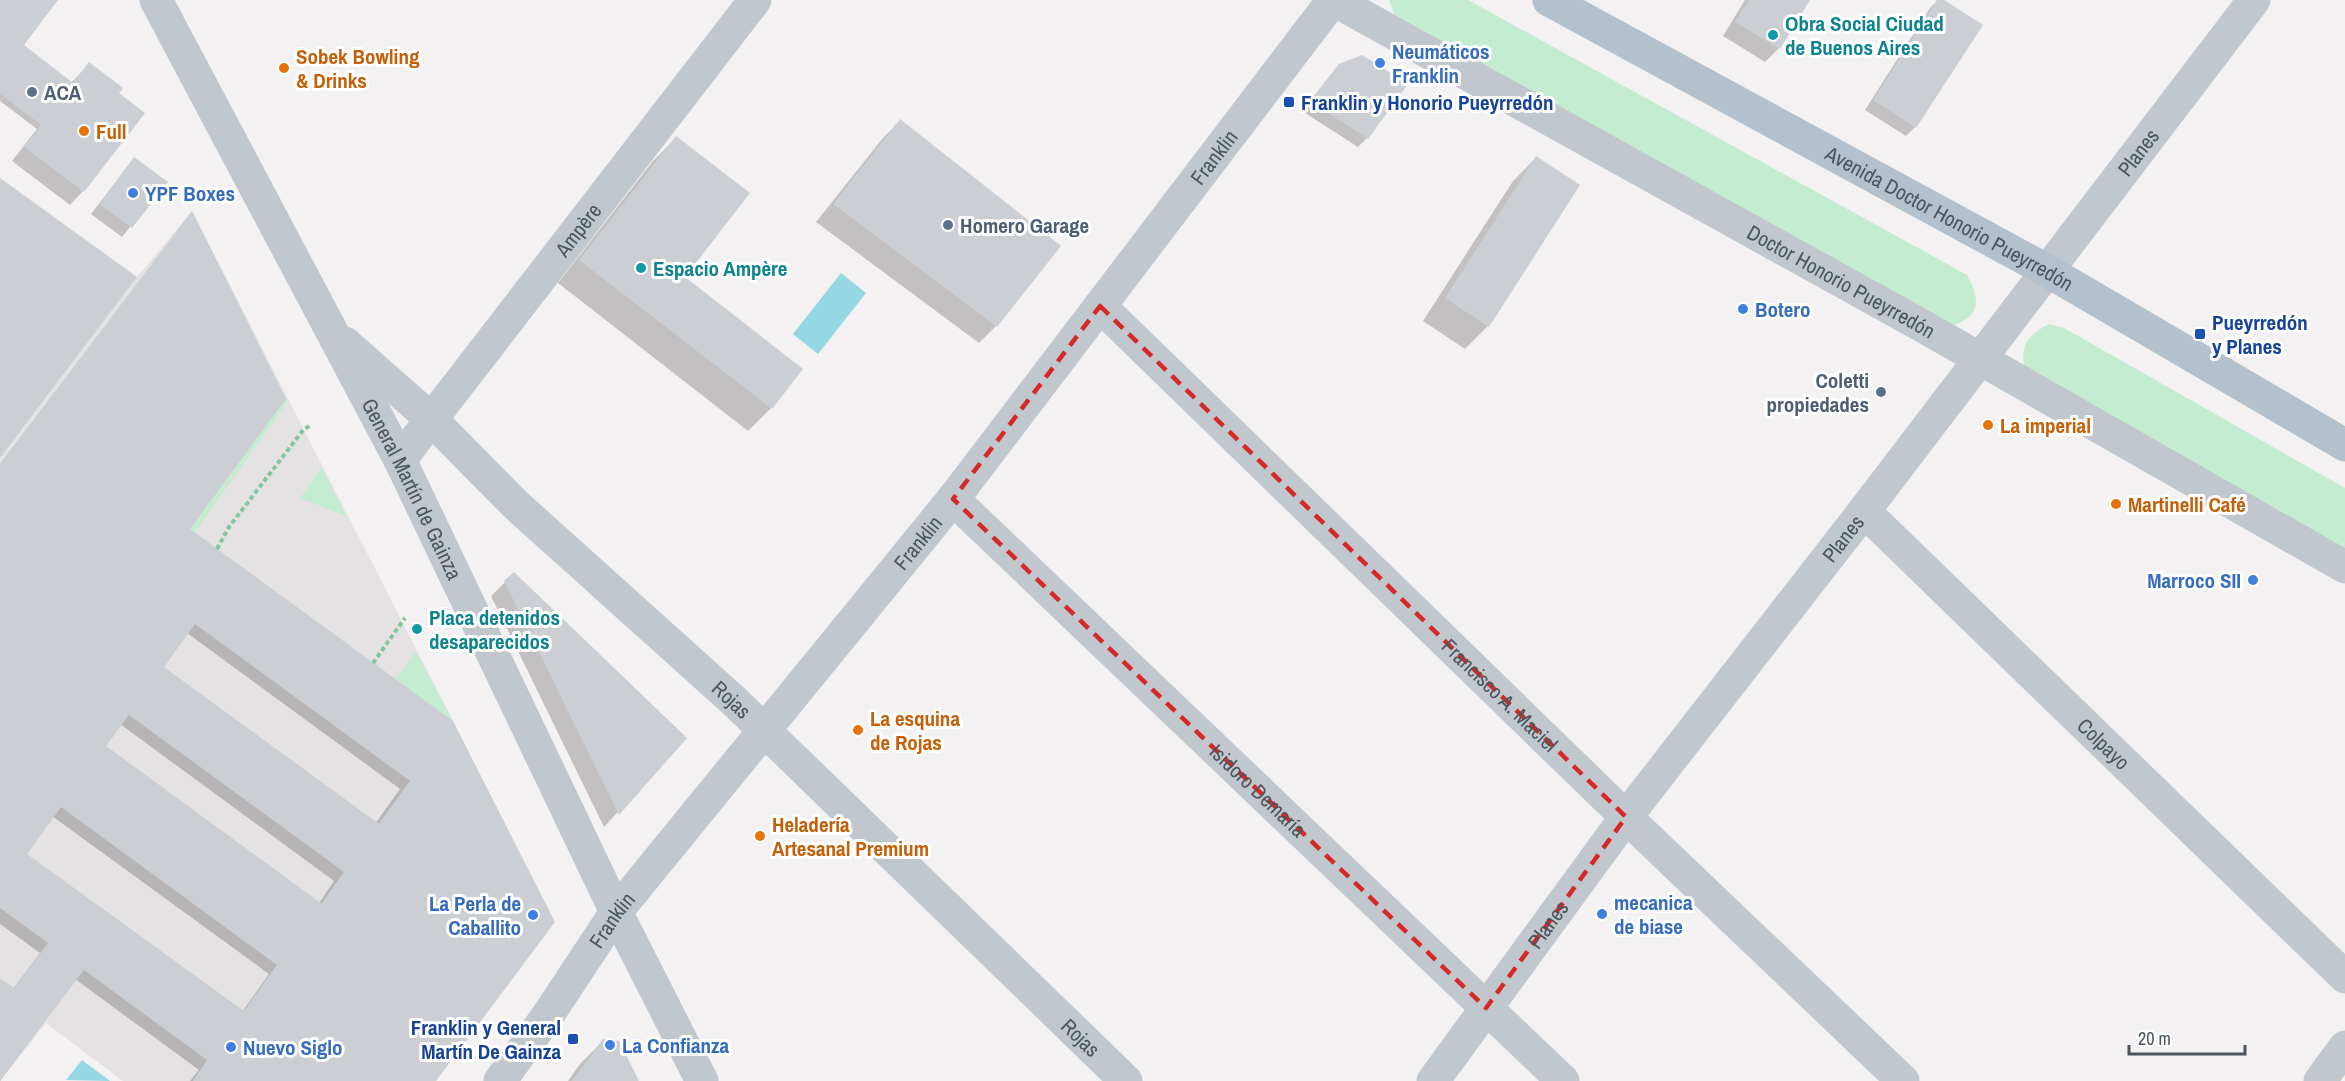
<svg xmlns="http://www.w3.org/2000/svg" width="2345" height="1081" viewBox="0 0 2345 1081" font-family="'Archivo Narrow',sans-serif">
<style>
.education{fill:#e4e2e2}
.green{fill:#c4ecd1}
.water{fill:#95d8e4}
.shadow{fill:#0003;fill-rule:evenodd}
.building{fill:#cbced2;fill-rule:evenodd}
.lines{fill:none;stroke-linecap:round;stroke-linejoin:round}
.path{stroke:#7fc79f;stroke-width:4;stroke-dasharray:4.5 3;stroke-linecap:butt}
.minor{stroke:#c0c8ce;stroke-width:33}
.major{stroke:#b3c1cc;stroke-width:33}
.marked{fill:none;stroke:#d62828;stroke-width:4.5;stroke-dasharray:12 8;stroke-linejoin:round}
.culture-dot{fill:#0f9aa8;stroke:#fff;stroke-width:2}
.shop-dot{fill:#3f7fe0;stroke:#fff;stroke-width:2}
.food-dot{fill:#e8710a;stroke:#fff;stroke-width:2}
.service-dot{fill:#5c6f8a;stroke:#fff;stroke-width:2}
.transit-dot{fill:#1a4fb4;stroke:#fff;stroke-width:2}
.labels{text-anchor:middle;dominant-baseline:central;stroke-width:6;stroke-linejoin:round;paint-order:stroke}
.culture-label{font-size:21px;font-weight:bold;fill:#0d838f;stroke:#fff;text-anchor:start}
.shop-label{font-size:21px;font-weight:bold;fill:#366cbe;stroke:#fff;text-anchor:start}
.food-label{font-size:21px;font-weight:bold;fill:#c56008;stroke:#fff;text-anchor:start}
.service-label{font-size:21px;font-weight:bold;fill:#4e5e75;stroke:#fff;text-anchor:start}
.transit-label{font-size:21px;font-weight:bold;fill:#164399;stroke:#fff;text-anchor:start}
.street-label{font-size:21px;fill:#4a555c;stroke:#fff}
</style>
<rect width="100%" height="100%" fill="#f3f1f1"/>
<polygon class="education" points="192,211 453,721 193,1081 123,1081 46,1023 0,1081 0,458 137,277"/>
<g class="green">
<path d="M 1389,0 L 1468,0 L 1967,275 C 1982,302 1980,318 1947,327 L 1394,14 Z"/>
<path d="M 2049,324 L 2064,328 L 2345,488 L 2345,556 L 2024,368 C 2021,344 2028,335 2049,324 Z"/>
<polygon points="286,399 288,401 195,532 190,529"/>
<polygon points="322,468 346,516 300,498"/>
<polygon points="416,652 453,721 396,679"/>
</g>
<g class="water">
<polygon points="841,273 866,293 818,354 793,334"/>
<polygon points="82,1060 110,1081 66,1080"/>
</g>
<g class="shadow">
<polygon points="0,0 56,0 22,45 71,83 89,64 117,93 83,191 70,205 12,161 37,129 0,101"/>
<polygon points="1745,0 1808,0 1779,48 1765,62 1723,36"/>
<polygon points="1938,0 1942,0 1915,127 1906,136 1865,110 1930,8"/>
<polygon points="1340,65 1367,138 1358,147 1302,111"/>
<polygon points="900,121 996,326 979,343 816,222 883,138"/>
<polygon points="676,138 683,277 801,370 771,408 748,431 558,283 653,161"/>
<polygon points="1536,158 1488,326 1465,349 1423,321 1513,181"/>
<polygon points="134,159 165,183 122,237 91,214"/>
<path d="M 192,214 L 187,529 L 451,722 L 434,1081 L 190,1081 L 199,1070 L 75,979 L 0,1081 L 0,980 L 13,989 L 40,953 L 0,924 L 0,464 ZM 187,633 L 400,789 L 375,824 L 161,668 ZM 120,724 L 334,881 L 319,903 L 104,746 ZM 52,816 L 269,974 L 242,1012 L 24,854 Z"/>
<polygon points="514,574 685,739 604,827 491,596"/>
<polygon points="603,1041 637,1081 568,1081 580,1064"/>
</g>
<g class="building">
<polygon points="0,0 58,0 24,45 73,83 89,62 123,88 119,93 145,113 84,192 24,147 41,125 0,94"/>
<polygon points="1749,0 1810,0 1780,49 1735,22"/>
<polygon points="1937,0 1944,0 1983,25 1916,128 1873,100"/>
<polygon points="1362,55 1408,84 1368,139 1310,101 1339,64"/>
<polygon points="900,119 1061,246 997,327 833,204"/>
<polygon points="676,136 750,193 685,277 803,369 772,409 579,260"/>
<polygon points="1536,156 1580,185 1489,327 1445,298"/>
<polygon points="134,157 168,182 132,228 99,204"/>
<polygon points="0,178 137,277 0,458"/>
<path d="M 192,211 L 286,399 L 190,529 L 453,721 L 555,922 L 436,1081 L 193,1081 L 207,1060 L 84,970 L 0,1081 L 0,978 L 14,988 L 48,943 L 0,908 L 0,464 ZM 195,624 L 410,781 L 379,824 L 164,667 ZM 129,715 L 344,872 L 322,904 L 106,746 ZM 61,807 L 277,965 L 244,1011 L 27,854 Z"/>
<polygon points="514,572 687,738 619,815 504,581"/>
<polygon points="603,1039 619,1041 639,1081 572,1081"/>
</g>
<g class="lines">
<g class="path">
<polyline points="217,549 229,527 304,429 310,426"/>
<polyline points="373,663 405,618"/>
</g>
<g class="minor">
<path id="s1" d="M 156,0 L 400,460 L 616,912 L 702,1081"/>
<path id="s2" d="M 1334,0 L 1919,324 L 2345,567"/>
<path id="s3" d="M 1100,306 L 1626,817 L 1903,1081"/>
<path id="s4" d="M 345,343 L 431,419 L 515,504 L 734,701 L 1126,1081"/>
<path id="s5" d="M 400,460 L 755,0"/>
<path id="s6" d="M 953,499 L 1563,1081"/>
<path id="s7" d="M 1864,511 L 2345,977"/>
<path id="s8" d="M 500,1081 L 546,1018 L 616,912 L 953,499 L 1333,0"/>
<path id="s9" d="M 1433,1081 L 1626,817 L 1864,511 L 2254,0"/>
<polyline points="2320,1081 2345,1047"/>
</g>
<path class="major" id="s10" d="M 1549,0 L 2046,270 L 2345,445"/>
</g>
<path class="marked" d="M 1100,306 L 1626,817 L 1486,1008 L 953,499 Z"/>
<g class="culture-dot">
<circle cx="1773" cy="35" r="6"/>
<circle cx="641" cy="268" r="6"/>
<circle cx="417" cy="629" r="6"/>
</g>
<g class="shop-dot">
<circle cx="1380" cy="63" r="6"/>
<circle cx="133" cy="193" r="6"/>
<circle cx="1743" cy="309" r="6"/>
<circle cx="2253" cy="580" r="6"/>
<circle cx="1602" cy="914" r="6"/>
<circle cx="533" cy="915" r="6"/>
<circle cx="610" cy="1045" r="6"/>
<circle cx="231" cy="1047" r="6"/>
</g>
<g class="food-dot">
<circle cx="284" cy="68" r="6"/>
<circle cx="84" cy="131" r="6"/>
<circle cx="1988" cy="425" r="6"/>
<circle cx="2116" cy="504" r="6"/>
<circle cx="858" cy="730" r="6"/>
<circle cx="760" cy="836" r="6"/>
</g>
<g class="service-dot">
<circle cx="32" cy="92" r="6"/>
<circle cx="948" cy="225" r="6"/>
<circle cx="1881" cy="392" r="6"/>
</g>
<g class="transit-dot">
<rect x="1283" y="96" width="12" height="12" rx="3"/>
<rect x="2194" y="328" width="12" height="12" rx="3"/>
<rect x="567" y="1033" width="12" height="12" rx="3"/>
</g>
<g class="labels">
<g class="culture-label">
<text x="1785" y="23">Obra Social Ciudad<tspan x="1785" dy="24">de Buenos Aires</tspan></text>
<text x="653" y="268">Espacio Ampère</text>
<text x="429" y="617">Placa detenidos<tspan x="429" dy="24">desaparecidos</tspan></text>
</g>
<g class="shop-label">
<text x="1392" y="51">Neumáticos<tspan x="1392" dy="24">Franklin</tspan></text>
<text x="145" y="193">YPF Boxes</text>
<text x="1755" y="309">Botero</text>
<text x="2241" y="580" text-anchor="end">Marroco SII</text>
<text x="1614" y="902">mecanica<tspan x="1614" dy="24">de biase</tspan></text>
<text x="521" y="903" text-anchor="end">La Perla de<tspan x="521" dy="24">Caballito</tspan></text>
<text x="622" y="1045">La Confianza</text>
<text x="243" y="1047">Nuevo Siglo</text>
</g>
<g class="food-label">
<text x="296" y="56">Sobek Bowling<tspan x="296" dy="24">&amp; Drinks</tspan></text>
<text x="96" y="131">Full</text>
<text x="2000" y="425">La imperial</text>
<text x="2128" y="504">Martinelli Café</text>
<text x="870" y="718">La esquina<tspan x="870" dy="24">de Rojas</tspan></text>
<text x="772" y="824">Heladería<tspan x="772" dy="24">Artesanal Premium</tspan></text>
</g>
<g class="service-label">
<text x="44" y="92">ACA</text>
<text x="960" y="225">Homero Garage</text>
<text x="1869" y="380" text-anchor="end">Coletti<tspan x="1869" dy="24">propiedades</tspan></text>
</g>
<g class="transit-label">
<text x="1301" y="102">Franklin y Honorio Pueyrredón</text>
<text x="2212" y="322">Pueyrredón<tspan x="2212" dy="24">y Planes</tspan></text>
<text x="561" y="1027" text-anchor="end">Franklin y General<tspan x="561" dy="24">Martín De Gainza</tspan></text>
</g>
<g class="street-label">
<text stroke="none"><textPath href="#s9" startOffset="1166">Planes</textPath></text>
<text stroke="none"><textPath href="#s8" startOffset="1168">Franklin</textPath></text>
<text stroke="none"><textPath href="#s10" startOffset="456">Avenida Doctor Honorio Pueyrredón</textPath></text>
<text stroke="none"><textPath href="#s5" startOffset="291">Ampère</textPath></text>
<text stroke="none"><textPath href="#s2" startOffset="580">Doctor Honorio Pueyrredón</textPath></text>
<text stroke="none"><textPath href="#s1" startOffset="552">General Martín de Gainza</textPath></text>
<text stroke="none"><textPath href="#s9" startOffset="680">Planes</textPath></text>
<text stroke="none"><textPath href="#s8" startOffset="682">Franklin</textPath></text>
<text stroke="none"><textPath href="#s3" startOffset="558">Francisco A. Maciel</textPath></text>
<text stroke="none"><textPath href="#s4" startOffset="526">Rojas</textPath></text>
<text stroke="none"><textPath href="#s7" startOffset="334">Colpayo</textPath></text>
<text stroke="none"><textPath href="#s6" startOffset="422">Isidoro Demaría</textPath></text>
<text stroke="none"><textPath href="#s8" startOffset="196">Franklin</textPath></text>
<text stroke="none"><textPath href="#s9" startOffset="194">Planes</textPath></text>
<text stroke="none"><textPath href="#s4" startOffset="1012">Rojas</textPath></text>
</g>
</g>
<path d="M2129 1045v9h116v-9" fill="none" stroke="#4a555c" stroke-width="3"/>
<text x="2138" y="1045" font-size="18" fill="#4a555c" stroke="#ffffff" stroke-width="4.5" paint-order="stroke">20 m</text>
</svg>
